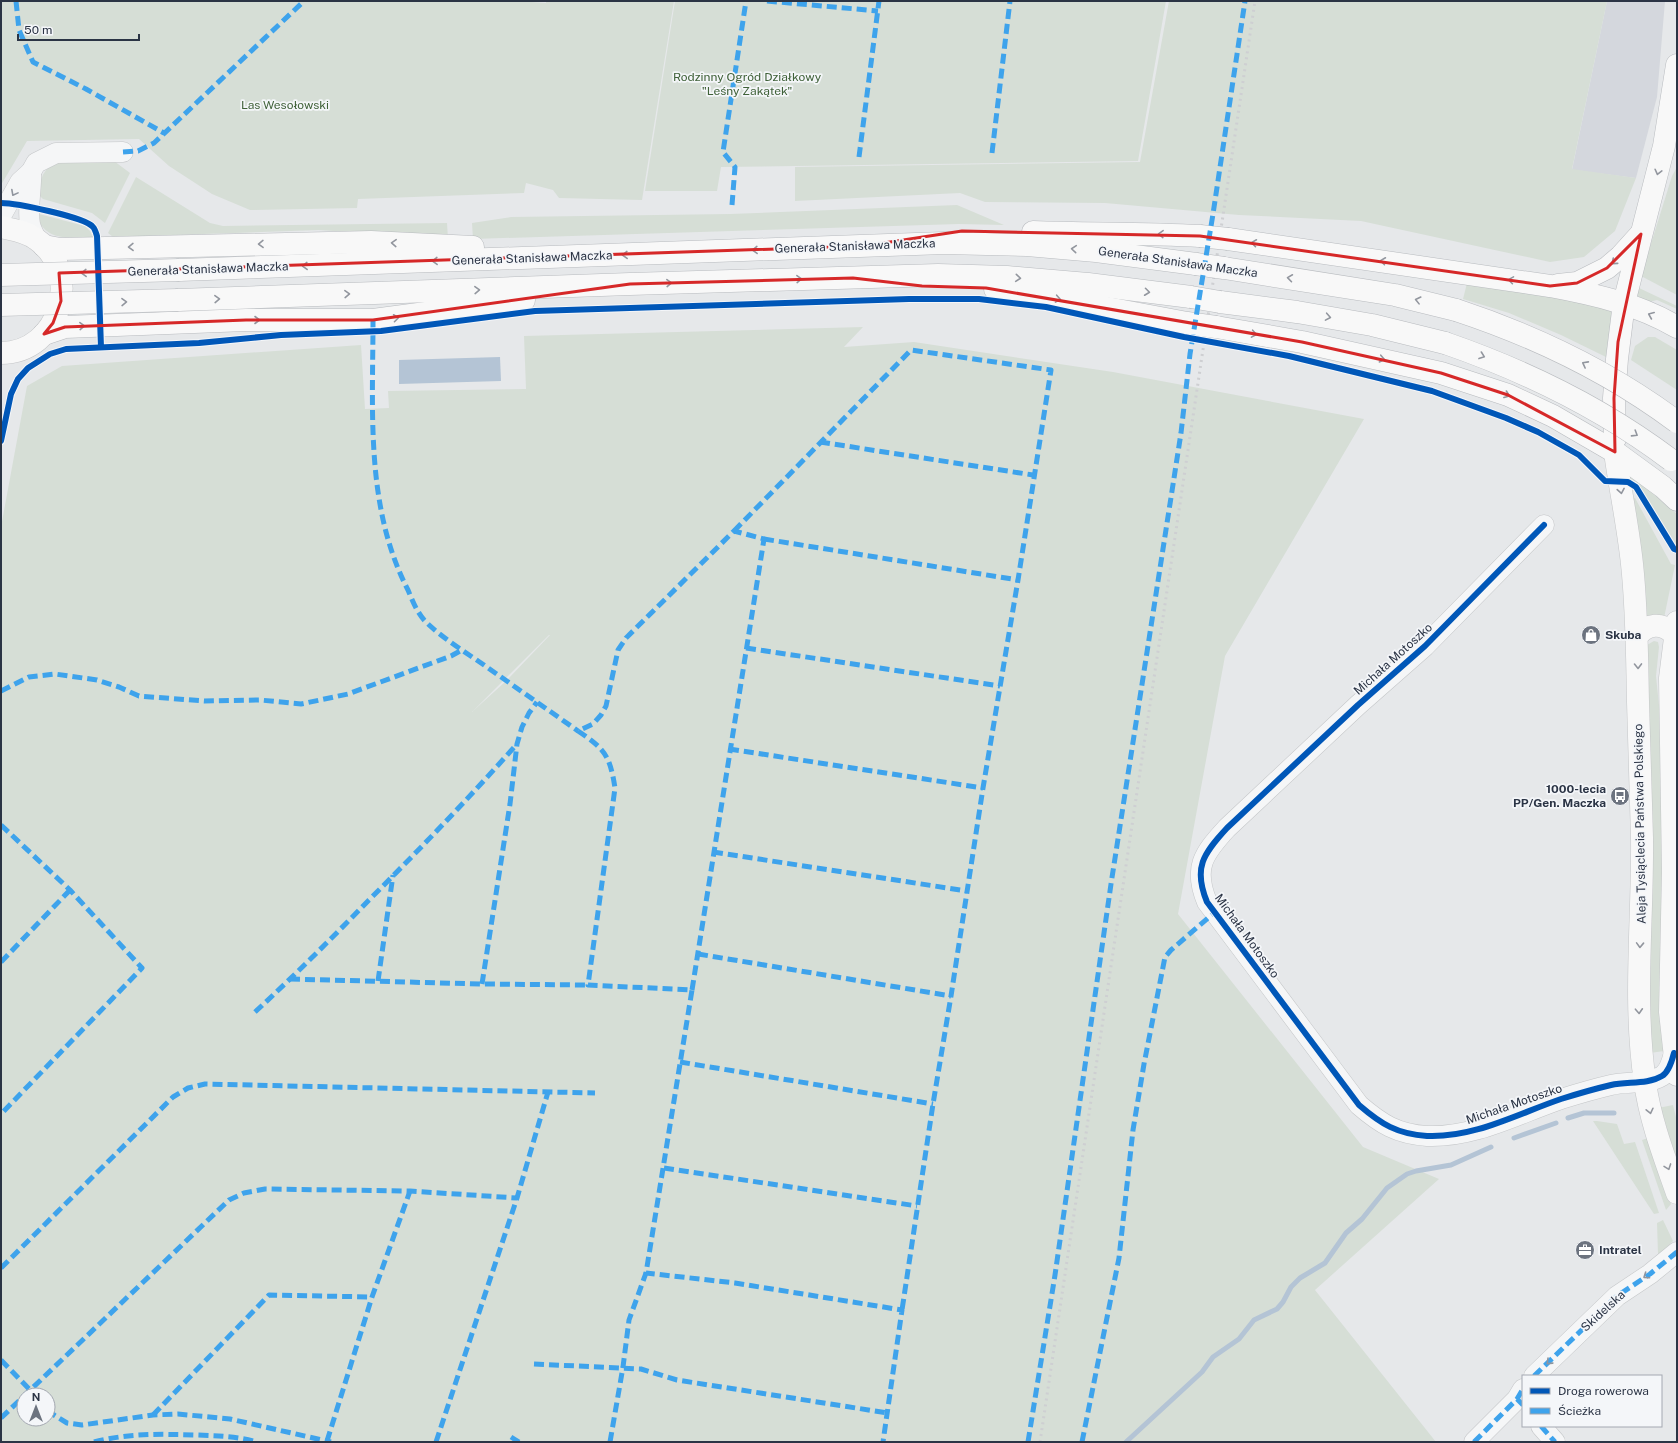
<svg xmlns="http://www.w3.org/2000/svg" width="1678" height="1443" viewBox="0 0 1678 1443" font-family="'Public Sans',sans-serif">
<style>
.built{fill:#d4d7dd}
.green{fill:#d6ded6;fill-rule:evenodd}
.water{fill:#b4c4d5}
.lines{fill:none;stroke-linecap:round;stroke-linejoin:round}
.stream{stroke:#b4c4d5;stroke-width:5}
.minor-casing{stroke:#c4c6c8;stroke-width:21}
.secondary-casing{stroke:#c4c6c8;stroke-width:23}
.trunk-casing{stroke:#b8bbbf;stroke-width:23}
.minor{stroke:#f5f6f7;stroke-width:20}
.secondary{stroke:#f8f8f8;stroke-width:22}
.trunk{stroke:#f8f8f8;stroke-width:22}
.rail{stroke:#cecfd2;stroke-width:3;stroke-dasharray:2 4;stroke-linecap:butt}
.trunk-bridge-casing{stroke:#b8bbbf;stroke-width:23;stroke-linecap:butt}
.trunk-bridge{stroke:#f8f8f8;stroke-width:22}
.quiet{stroke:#3ea3ec;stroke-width:5;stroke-dasharray:10 5;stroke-linecap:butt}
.cycleway-casing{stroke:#f4f6f9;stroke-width:8}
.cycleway{stroke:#0057b8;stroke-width:6}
.oneway{stroke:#92969e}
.oneway2{stroke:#90959e}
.marked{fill:none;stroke:#d62828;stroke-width:3;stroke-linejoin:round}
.labels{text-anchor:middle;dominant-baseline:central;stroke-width:3.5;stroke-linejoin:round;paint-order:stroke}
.park-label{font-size:12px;fill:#3f6138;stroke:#f4f6f9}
.street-label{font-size:12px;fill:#2b3445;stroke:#f4f6f9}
.poi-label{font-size:12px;font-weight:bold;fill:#2b3445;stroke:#f4f6f9;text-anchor:start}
</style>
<rect width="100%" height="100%" fill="#e6e8ea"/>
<polygon class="built" points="1607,1 1665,1 1657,97 1636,178 1572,170"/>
<g class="green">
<polygon points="1,1 518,1 546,3 546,1 674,1 642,200 559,198 553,190 526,183 524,193 358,199 357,208 250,210 212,194 169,166 139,139 27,141 1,185"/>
<polygon points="675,1 1166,1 1138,161 721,167 717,191 645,191"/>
<polygon points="1169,1 1607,1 1572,169 1636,178 1615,231 1584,257 1550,262 1361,221 1239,215 1105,203 985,202 960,193 795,201 795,167 1140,162"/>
<path d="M 64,160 L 114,161 L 130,173 L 105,223 L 92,213 L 43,199 L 38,194 C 42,173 43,168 64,160 Z"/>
<polygon points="1677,167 1677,295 1641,276 1672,176"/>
<polygon points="136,177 210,223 223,226 447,223 448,239 319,230 113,237 108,233"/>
<polygon points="957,205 1004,225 959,224 473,239 472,223 511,217 730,214"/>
<path d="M 35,213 L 85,226 L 90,231 L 93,237 C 67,238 45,242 35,213 Z"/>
<polygon points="1467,283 1538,294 1612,310 1606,357 1561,335 1509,313 1463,299"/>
<polygon points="1639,288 1677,306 1677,309 1657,300 1649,302 1637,296"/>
<path d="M 863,327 L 844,347 L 914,342 L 1113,372 L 1364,419 L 1225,656 L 1178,914 L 1363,1147 L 1439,1179 L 1315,1290 L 1436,1442 L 1,1442 L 1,527 L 27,386 L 62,366 L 361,345 L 365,409 L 389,408 L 388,391 L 526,389 L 524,336 ZM 550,635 L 506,681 L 472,712 L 549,635 ZM 24,1395 L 48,1395 L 48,1419 L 24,1419 Z"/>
<polygon points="1648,337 1655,337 1677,350 1677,390 1631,360 1635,346"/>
<polygon points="1627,472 1677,514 1677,546 1639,486 1635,482 1629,480"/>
<polygon points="1632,497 1635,498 1671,564 1675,565 1664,618 1645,618"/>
<polygon points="1654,641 1658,642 1659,647 1656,676 1661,725 1664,1051 1650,1053 1647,645"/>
<polygon points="1673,1105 1677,1121 1677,1172 1658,1108"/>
<polygon points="1593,1121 1597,1121 1617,1124 1624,1144 1635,1142 1659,1213 1654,1214"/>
<polygon points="1648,1138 1671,1204 1666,1210 1642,1140"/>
<polygon points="1663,1220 1673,1241 1667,1247 1664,1253 1658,1254 1657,1223"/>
</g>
<polygon class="water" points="500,357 501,381 399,384 399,360"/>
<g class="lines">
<g class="stream">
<polyline points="1568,1118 1584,1113 1614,1113"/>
<polyline points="1514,1138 1556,1123"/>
<polyline points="1126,1442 1202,1372 1213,1357 1239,1339 1254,1320 1277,1309 1283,1302 1291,1287 1300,1278 1325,1263 1346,1233 1362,1219 1387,1188 1407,1174 1416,1171 1451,1165 1491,1147"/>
</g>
<g class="minor-casing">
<g id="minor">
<path d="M 31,172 C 32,189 27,208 30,224 C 31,229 34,234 36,239"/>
<polyline points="1,216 20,182 31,172 36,163 56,153 123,152"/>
<path d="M 1544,525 L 1425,646 L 1358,705 L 1227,828 C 1203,854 1193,868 1207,902 L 1359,1105 C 1381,1124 1397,1134 1427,1136 C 1474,1138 1517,1114 1561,1099 C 1577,1094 1594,1089 1611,1085 C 1627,1081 1647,1085 1662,1076 C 1669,1072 1672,1061 1674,1053"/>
<polyline points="1534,1376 1617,1296 1650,1274 1677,1252"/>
<polyline points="1541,1426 1555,1442"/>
<polyline points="1474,1442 1517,1399 1523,1389"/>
</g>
</g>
<g class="secondary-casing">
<g id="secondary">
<path d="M 1,227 C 13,230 25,231 36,239 C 84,272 60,353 1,353"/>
<path d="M 1615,452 C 1620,489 1628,526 1632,564 C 1637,610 1637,656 1638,702 C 1639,747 1641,793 1642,838 C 1643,919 1633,1001 1645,1082 C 1650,1120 1664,1156 1677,1193"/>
<polyline points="1677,622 1670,678 1673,872 1670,1012 1677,1075"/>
<path d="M 1636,637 C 1647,623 1662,622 1674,634"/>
</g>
</g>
<g class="trunk-casing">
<g id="trunk">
<path d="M 1033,232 C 1089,234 1144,233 1200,236"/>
<path d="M 1228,239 L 1550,286 C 1593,294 1638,304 1677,327"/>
<polyline points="44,246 60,249 106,248 371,242 473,247"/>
<polyline points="1224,268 1395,295 1456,310"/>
<polyline points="179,270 944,243 1027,245 1096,251 1196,264"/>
<polyline points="1558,285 1577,283 1607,268 1621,256 1640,235"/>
<polyline points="995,289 1059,299 1187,323"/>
<polyline points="178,300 630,284 938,275 1007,277 1088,284 1191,297"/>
<polyline points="1220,302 1297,312 1372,325 1445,343"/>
<polyline points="1216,327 1302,342 1441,373 1508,395 1553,416 1615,452 1663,487 1677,500"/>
<polyline points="44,334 65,327 246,320 373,320 524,300"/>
<polyline points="1615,439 1614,398 1617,359 1624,303 1664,146 1677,65"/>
<polyline points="1674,634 1677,628"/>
</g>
</g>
<use href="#minor" class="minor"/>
<use href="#secondary" class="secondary"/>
<use href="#trunk" class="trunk"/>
<polyline class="rail" points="1040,1442 1255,1"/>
<g class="trunk-bridge-casing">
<g id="trunk-bridge">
<polyline points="1200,236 1228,239"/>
<polyline points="1196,264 1224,268"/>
<polyline points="1,275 179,270"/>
<polyline points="1191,297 1220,302"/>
<polyline points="1,305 178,300"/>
<path d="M 1456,310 C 1535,336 1610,372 1677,422"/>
<polyline points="1187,323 1216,327"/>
<path d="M 1445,343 C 1526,371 1602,408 1671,460"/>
</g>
</g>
<use href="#trunk-bridge" class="trunk-bridge"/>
<g class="quiet">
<polyline points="16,1 19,30 33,62 86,89 164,133"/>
<polyline points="767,1 878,11"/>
<polyline points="123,152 138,151 154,143 304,1"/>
<polyline points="992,153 1010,1"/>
<polyline points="859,157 879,1"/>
<polyline points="732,205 735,167 723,152 746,1"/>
<path d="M 373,320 C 373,410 365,507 408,590 C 413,602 418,615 428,624 C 444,639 465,652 484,665 C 515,687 547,709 578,731"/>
<polyline points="820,442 1033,475"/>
<polyline points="734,531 911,350 1051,370 1018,580 983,788 951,996 933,1104 902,1310"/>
<polyline points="764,539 1018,580"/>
<polyline points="746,648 1000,686"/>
<polyline points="1,691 29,677 55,674 97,680 119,687 139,696 204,701 260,700 301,704 348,694 451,656 462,650"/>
<polyline points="729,749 983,788"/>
<polyline points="1,825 70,890 142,968 1,1114"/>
<polyline points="713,852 967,891"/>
<polyline points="698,954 951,996"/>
<polyline points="1,962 70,890"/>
<polyline points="290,979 482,984 588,985"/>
<polyline points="378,981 393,875"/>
<polyline points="482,984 510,804 517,744 522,727 529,713 537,702"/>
<path d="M 692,990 L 764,539 L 734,531 L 626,638 L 618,650 L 606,706 L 601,715 L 593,724 L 578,731 C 605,749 610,756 615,788 L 588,985 L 692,990 L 646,1273 L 735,1283 L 902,1310 L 883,1442"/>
<path d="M 255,1012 C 294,976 332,938 369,900 C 420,849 470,797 517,744"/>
<polyline points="680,1062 933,1104"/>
<polyline points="664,1168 917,1206"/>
<polyline points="1,1268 173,1097 188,1088 205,1084 595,1093"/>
<polyline points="1,1360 35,1395"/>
<polyline points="534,1364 641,1369 677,1380 888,1413"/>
<polyline points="1534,1376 1617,1296 1650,1274 1677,1252"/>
<polyline points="1517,1399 1523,1405"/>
<polyline points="48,1409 54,1415 67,1423 82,1425 153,1415 178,1414 230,1419 331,1442"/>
<polyline points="153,1415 269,1295 372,1297"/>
<polyline points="1,1418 229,1200 244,1193 265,1189 410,1191 517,1198"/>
<polyline points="1541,1426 1555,1442"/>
<polyline points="511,1437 519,1442"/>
<polyline points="327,1441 372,1297 410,1191"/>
<path d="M 94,1442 C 129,1433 160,1434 196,1435 C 217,1436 237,1436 257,1442"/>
<polyline points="436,1442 517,1198 548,1092"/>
<polyline points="610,1442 623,1367 629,1320 646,1273"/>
<polyline points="1028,1442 1055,1275 1111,884 1181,433 1190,354 1213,214 1245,1"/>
<polyline points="1082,1442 1119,1258 1133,1130 1144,1064 1165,957 1171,950 1215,912"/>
<polyline points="1474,1442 1517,1399 1523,1389"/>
</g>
<g class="cycleway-casing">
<g id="cycleway">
<path d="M 1,203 C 16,203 85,217 93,227 C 95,229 96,233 97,236 L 101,347"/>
<polyline points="1,441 11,394 18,379 28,368 50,354 66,349 199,343 281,335 381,331 535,311 909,299 979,299 1046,307 1184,337 1289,356 1432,391 1506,418 1538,432 1579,455 1605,481 1628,482 1636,487 1674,549 1677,550"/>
<path d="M 1544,525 L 1425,646 L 1358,705 L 1227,828 C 1203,854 1193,868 1207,902 L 1359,1105 C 1381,1124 1397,1134 1427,1136 C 1474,1138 1517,1114 1561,1099 C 1577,1094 1594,1089 1611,1085 C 1627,1081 1647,1085 1662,1076 C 1669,1072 1672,1061 1674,1053"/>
</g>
</g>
<use href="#cycleway" class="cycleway"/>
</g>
<defs><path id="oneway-chevron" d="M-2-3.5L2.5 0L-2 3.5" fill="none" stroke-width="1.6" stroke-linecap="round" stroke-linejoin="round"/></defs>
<g class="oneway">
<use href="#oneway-chevron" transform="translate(1658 172) rotate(104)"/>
<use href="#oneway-chevron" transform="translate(1161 234) rotate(-178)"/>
<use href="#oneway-chevron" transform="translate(394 243) rotate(-177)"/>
<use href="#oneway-chevron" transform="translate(1254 243) rotate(-172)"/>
<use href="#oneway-chevron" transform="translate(261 244) rotate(179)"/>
<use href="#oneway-chevron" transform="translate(131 247) rotate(179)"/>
<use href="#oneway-chevron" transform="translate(1074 249) rotate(-175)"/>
<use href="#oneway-chevron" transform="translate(755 250) rotate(178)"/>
<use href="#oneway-chevron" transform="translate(625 255) rotate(178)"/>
<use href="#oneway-chevron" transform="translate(435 261) rotate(178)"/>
<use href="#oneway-chevron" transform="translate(1383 261) rotate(-172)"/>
<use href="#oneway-chevron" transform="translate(1614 262) rotate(140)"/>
<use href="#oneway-chevron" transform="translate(305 266) rotate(178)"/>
<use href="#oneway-chevron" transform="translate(84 273) rotate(178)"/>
<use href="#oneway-chevron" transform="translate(1018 278) rotate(5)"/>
<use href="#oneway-chevron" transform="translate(1290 278) rotate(-172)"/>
<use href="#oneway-chevron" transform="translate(799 279) rotate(-2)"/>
<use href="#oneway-chevron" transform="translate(1511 280) rotate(-171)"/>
<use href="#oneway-chevron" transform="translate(669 283) rotate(-2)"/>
<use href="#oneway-chevron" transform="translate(477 290) rotate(-2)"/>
<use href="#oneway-chevron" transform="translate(1147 292) rotate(7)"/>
<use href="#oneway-chevron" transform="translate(347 294) rotate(-2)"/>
<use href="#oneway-chevron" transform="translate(217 299) rotate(-2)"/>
<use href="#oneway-chevron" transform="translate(1058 299) rotate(10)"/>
<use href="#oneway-chevron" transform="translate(1418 300) rotate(-166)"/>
<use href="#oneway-chevron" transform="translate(124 302) rotate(-1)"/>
<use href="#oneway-chevron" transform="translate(1651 315) rotate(-157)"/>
<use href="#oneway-chevron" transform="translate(1328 317) rotate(10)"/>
<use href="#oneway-chevron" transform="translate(396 318) rotate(-7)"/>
<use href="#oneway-chevron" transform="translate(257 320)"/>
<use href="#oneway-chevron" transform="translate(82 326) rotate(-2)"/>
<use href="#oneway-chevron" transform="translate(1254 334) rotate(10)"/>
<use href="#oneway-chevron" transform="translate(1482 356) rotate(20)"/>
<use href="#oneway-chevron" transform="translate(1382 359) rotate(12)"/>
<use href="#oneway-chevron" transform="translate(1585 364) rotate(-152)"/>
<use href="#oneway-chevron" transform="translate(1507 395) rotate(21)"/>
<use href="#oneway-chevron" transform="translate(1635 434) rotate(32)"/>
<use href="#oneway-chevron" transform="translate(1621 491) rotate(80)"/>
<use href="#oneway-chevron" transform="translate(1638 666) rotate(89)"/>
<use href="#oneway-chevron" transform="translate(1640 945) rotate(92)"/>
<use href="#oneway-chevron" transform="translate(1639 1011) rotate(87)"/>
<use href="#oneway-chevron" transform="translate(1650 1111) rotate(77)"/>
<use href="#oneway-chevron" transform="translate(1668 1167) rotate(70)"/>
</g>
<g class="oneway2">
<use href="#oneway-chevron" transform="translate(14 193) rotate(118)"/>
<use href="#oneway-chevron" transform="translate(1646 1276) rotate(146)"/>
<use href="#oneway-chevron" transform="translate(1549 1362) rotate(136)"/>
</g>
<path class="marked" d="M 962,231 L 1200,236 L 1550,286 L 1577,283 L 1607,268 L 1641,234 L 1618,342 L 1614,398 L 1615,452 L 1508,395 L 1441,373 L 1302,342 L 986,288 L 922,286 L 853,278 L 630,284 L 373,320 L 246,320 L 65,327 L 44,334 L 53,323 L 61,301 L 59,273 L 864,246 Z"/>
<defs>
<g id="shop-disc" transform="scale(1)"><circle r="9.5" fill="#6c737f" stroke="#f4f6f9"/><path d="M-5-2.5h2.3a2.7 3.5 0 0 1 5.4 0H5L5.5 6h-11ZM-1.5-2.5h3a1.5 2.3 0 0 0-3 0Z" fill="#fff"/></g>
<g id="bus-disc" transform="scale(1)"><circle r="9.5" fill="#6c737f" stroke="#f4f6f9"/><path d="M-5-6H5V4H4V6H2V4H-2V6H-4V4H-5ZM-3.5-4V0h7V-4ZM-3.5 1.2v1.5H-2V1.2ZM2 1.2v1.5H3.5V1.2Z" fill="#fff"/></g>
<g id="office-disc" transform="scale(1)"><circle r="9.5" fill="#6c737f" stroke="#f4f6f9"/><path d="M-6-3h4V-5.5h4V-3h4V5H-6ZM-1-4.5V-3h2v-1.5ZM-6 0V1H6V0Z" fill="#fff"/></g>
</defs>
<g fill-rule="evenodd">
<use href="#shop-disc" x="1591" y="635"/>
<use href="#bus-disc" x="1620" y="796"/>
<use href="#office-disc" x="1585" y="1250"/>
</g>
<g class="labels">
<g class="park-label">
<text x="747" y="77">Rodzinny Ogród Działkowy<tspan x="747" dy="14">"Leśny Zakątek"</tspan></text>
<text x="285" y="105">Las Wesołowski</text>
</g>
<g class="street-label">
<text transform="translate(855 246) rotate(-2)">Generała Stanisława Maczka</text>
<text transform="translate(532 258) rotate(-2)">Generała Stanisława Maczka</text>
<text transform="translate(1178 262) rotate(8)">Generała Stanisława Maczka</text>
<text transform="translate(208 269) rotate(-2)">Generała Stanisława Maczka</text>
<text transform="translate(1393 659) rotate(-42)">Michała Motoszko</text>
<text transform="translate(1640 824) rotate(-91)">Aleja Tysiąclecia Państwa Polskiego</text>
<text transform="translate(1247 936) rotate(54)">Michała Motoszko</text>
<text transform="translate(1514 1104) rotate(-19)">Michała Motoszko</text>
<text transform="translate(1603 1311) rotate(-42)">Skidelska</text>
</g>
<g class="poi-label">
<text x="1605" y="635">Skuba</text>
<text x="1606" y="789" text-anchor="end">1000-lecia<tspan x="1606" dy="14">PP/Gen. Maczka</tspan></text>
<text x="1599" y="1250">Intratel</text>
</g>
</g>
<rect width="1678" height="1443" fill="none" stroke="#2b3445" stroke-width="4"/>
<rect x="1522" y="1375" width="140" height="52" fill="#f4f6f9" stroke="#a4a8b1"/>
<rect x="1530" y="1388" width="20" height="6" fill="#0057b8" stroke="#a4a8b1"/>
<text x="1558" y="1395" font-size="12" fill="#2b3445">Droga rowerowa</text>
<rect x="1530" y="1408" width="20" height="6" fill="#3ea3ec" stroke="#a4a8b1"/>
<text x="1558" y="1415" font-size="12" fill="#2b3445">Ścieżka</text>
<g transform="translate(36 1407)"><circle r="19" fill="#f4f6f9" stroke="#a4a8b1"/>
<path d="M0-3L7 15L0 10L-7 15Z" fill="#6c737f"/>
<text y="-6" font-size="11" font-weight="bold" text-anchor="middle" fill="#2b3445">N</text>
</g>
<path d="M18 34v6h121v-6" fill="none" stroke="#2b3445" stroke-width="2"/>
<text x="24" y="34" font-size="12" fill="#2b3445" stroke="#f4f6f9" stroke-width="3" paint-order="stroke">50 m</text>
</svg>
